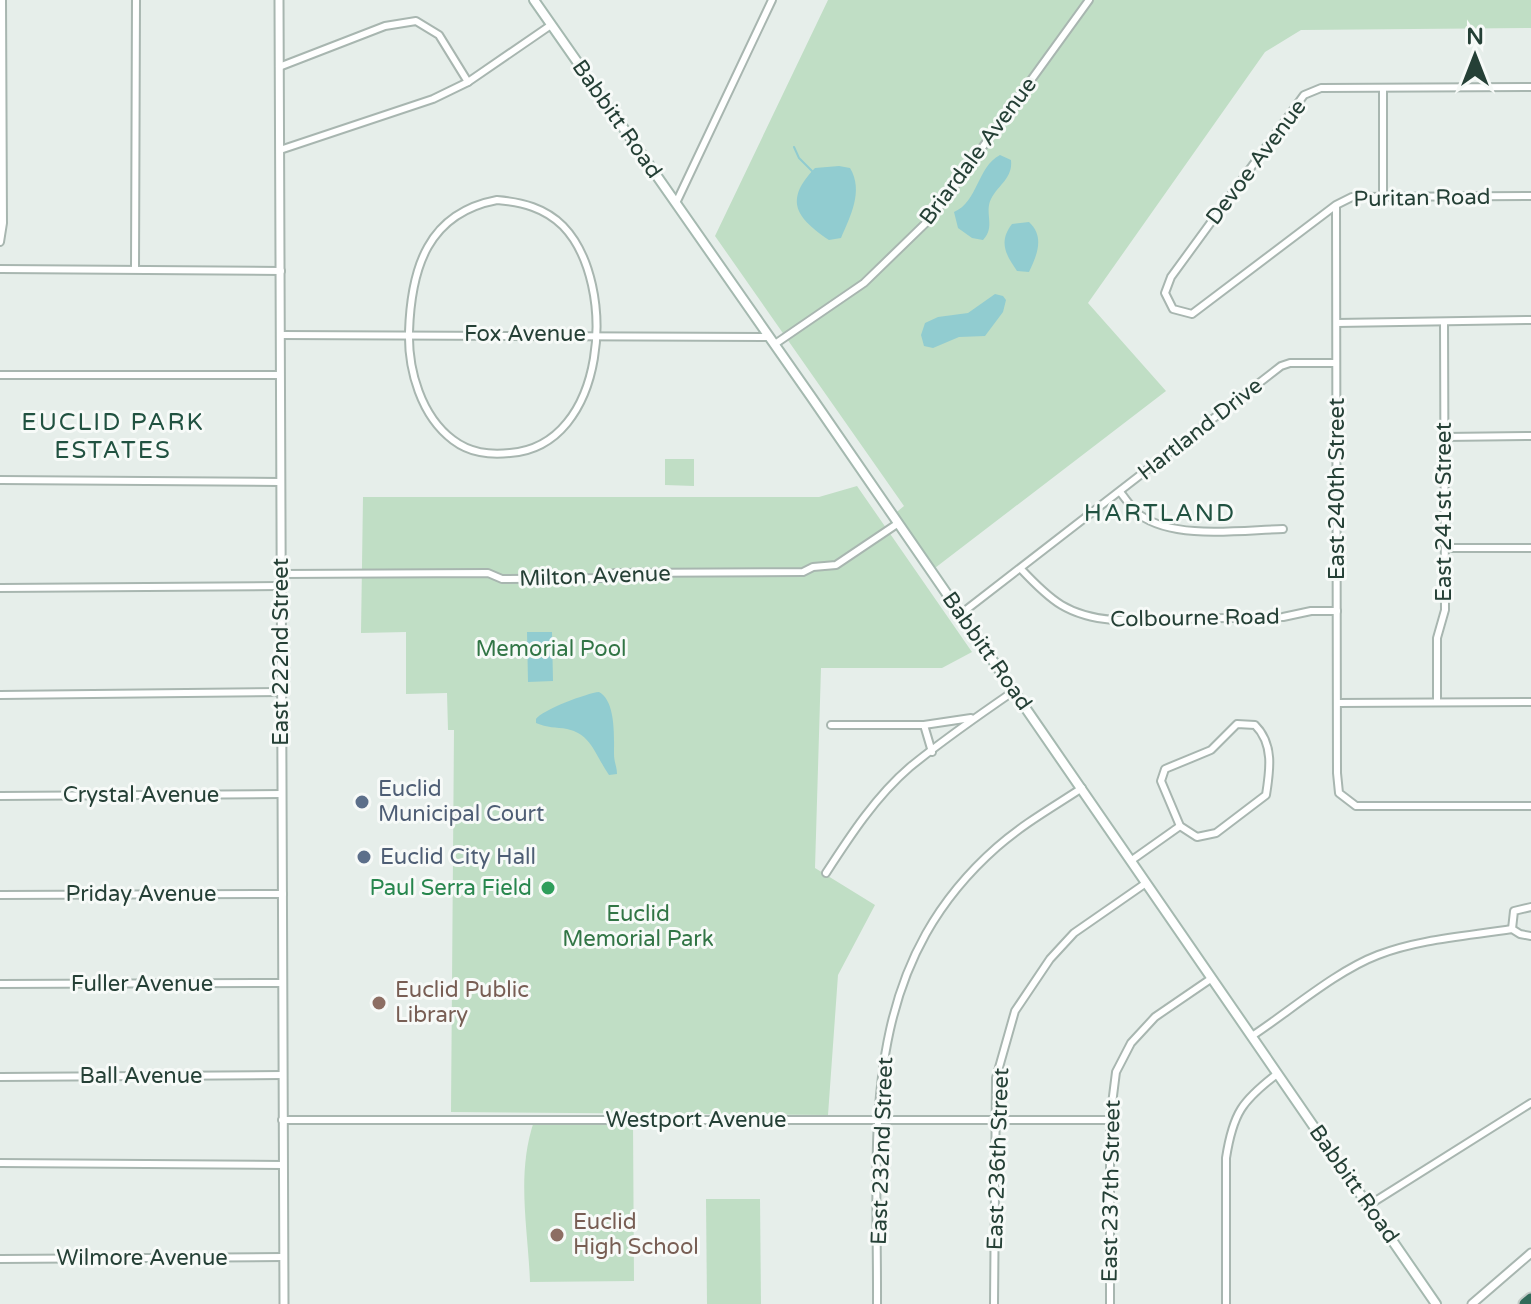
<svg xmlns="http://www.w3.org/2000/svg" width="1531" height="1304" viewBox="0 0 1531 1304" font-family="'Varela Round',sans-serif">
<style>
.green{fill:#c0dec5}
.water{fill:#91ccd0}
.lines{fill:none;stroke-linecap:round;stroke-linejoin:round}
.stream{stroke:#91ccd0;stroke-width:2}
.minor-casing{stroke:#a8b6b0;stroke-width:10}
.tertiary-casing{stroke:#a8b6b0;stroke-width:11}
.secondary-casing{stroke:#a5b9b0;stroke-width:12}
.motorway-casing{stroke:#c2cac7;stroke-width:15}
.minor{stroke:#fff;stroke-width:6}
.tertiary{stroke:#fff;stroke-width:7}
.secondary{stroke:#fff;stroke-width:8}
.motorway{stroke:#326b5a;stroke-width:11}
.service-dot{fill:#5c6f8a;stroke:#f7faf8;stroke-width:3}
.leisure-dot{fill:#2e9e5b;stroke:#f7faf8;stroke-width:3}
.education-dot{fill:#8d6e63;stroke:#f7faf8;stroke-width:3}
.labels{text-anchor:middle;dominant-baseline:central;stroke-width:6;stroke-linejoin:round;paint-order:stroke}
.street-label{font-size:22px;fill:#254036;stroke:#f7faf8}
.park-label{font-size:22px;fill:#317545;stroke:#f7faf8}
.service-label{font-size:22px;fill:#4e5e75;stroke:#f7faf8;text-anchor:start}
.leisure-label{font-size:22px;fill:#27864d;stroke:#f7faf8;text-anchor:end}
.education-label{font-size:22px;fill:#785e54;stroke:#f7faf8;text-anchor:start}
.neighbourhood-label{font-size:24px;letter-spacing:2px;fill:#215241;stroke:#f7faf8}
</style>
<rect width="100%" height="100%" fill="#e6eeea"/>
<g class="green">
<polygon points="828,0 1531,0 1531,28 1301,30 1265,52 1088,303 1166,391 931,571 892,516 904,506 715,236"/>
<polygon points="665,459 694,459 694,486 665,485"/>
<polygon points="857,486 972,652 942,668 821,668 815,868 875,905 838,975 828,1115 451,1112 454,730 448,730 447,693 406,694 406,632 361,633 363,497 819,497"/>
<path d="M 534,1121 L 633,1122 L 634,1281 L 530,1282 C 528,1227 516,1175 534,1121 Z"/>
<polygon points="706,1199 760,1199 761,1304 707,1304"/>
</g>
<g class="water">
<path d="M 1000,155 L 1011,160 C 1013,178 999,184 991,199 C 984,213 996,227 983,240 L 972,238 L 958,228 L 954,212 C 978,202 977,167 1000,155 Z"/>
<path d="M 839,166 L 850,168 C 864,191 850,217 841,238 L 829,240 C 797,218 783,201 815,168 Z"/>
<path d="M 1029,222 C 1045,237 1037,255 1029,272 L 1017,271 C 1006,255 998,242 1012,224 Z"/>
<polygon points="995,294 1003,296 1006,300 1003,312 985,336 959,337 933,348 924,346 921,335 925,323 938,317 968,313"/>
<polygon points="527,632 552,632 553,681 528,682"/>
<path d="M 599,692 C 616,701 614,737 614,754 C 614,762 617,767 617,774 L 609,775 C 596,757 592,734 567,729 C 556,727 547,728 536,723 L 536,719 C 542,710 587,693 599,692 Z"/>
</g>
<g class="lines">
<polyline class="stream" points="794,147 799,158 812,171"/>
<g class="minor-casing">
<g id="minor">
<polyline points="279,67 385,26 416,21 439,35 468,82"/>
<polyline points="1531,87 1321,88 1304,95 1171,277 1165,293 1173,309 1192,314 1336,205 1352,197 1531,196"/>
<polyline points="280,150 433,99 468,82 551,25"/>
<polyline points="1383,197 1383,88"/>
<path d="M 497,200 C 522,202 545,208 563,226 C 619,284 607,446 510,453 C 489,455 470,453 453,440 C 421,416 408,370 409,332 C 411,268 428,213 497,200 Z"/>
<polyline points="676,203 772,0"/>
<polyline points="1336,206 1337,773 1339,793 1356,806 1531,806"/>
<polyline points="0,242 3,223 2,0"/>
<polyline points="0,269 281,271"/>
<polyline points="135,269 136,0"/>
<polyline points="1337,323 1531,320"/>
<polyline points="281,335 769,337"/>
<polyline points="775,344 864,283 932,217 1089,0"/>
<polyline points="0,375 280,375"/>
<polyline points="1444,437 1531,436"/>
<polyline points="0,480 280,482"/>
<path d="M 1120,492 C 1126,499 1132,509 1140,515 C 1175,540 1241,530 1283,529"/>
<polyline points="1445,548 1531,548"/>
<path d="M 1021,569 C 1051,601 1068,616 1113,620 L 1283,617 L 1311,611 L 1337,611"/>
<polyline points="281,574 488,573 502,579 602,578 614,573 803,572 813,567 836,565 897,524"/>
<polyline points="0,588 280,586"/>
<polyline points="962,613 1281,366 1290,363 1336,363"/>
<polyline points="0,695 281,692"/>
<polyline points="1437,702 1437,638 1445,610 1444,322"/>
<polyline points="1337,703 1531,702"/>
<path d="M 1237,724 L 1255,725 C 1274,744 1270,770 1266,795 L 1216,833 L 1197,837 L 1180,826 L 1161,781 L 1165,769 L 1211,750 Z"/>
<polyline points="831,725 924,725 971,718"/>
<polyline points="924,725 932,752"/>
<polyline points="0,796 282,794"/>
<polyline points="1132,860 1180,826"/>
<path d="M 826,873 C 850,836 876,796 910,767 C 943,740 979,715 1014,691"/>
<polyline points="0,895 283,894"/>
<polyline points="1512,929 1514,911 1531,907"/>
<polyline points="0,984 283,983"/>
<path d="M 1252,1036 C 1290,1011 1336,971 1378,955 C 1419,939 1468,936 1512,929 L 1520,934 L 1531,936"/>
<polyline points="0,1077 283,1075"/>
<polyline points="282,1120 1110,1120"/>
<polyline points="0,1163 283,1165"/>
<polyline points="1369,1205 1531,1103"/>
<polyline points="0,1259 283,1257"/>
<path d="M 877,1304 C 878,1135 856,971 997,847 C 1023,824 1053,807 1082,788"/>
<polyline points="994,1304 996,1078 1015,1011 1050,959 1074,933 1146,883"/>
<polyline points="1110,1304 1110,1120 1116,1072 1131,1043 1155,1017 1212,978"/>
<path d="M 1226,1304 L 1226,1158 C 1233,1113 1242,1101 1277,1074"/>
</g>
</g>
<g class="tertiary-casing">
<g id="tertiary">
<polyline points="279,0 284,1304"/>
<polyline points="1472,1304 1531,1253"/>
</g>
</g>
<g class="secondary-casing">
<polyline id="secondary" points="534,0 812,398 1436,1304"/>
</g>
<g class="motorway-casing">
<polyline id="motorway" points="1525,1304 1531,1299"/>
</g>
<use href="#minor" class="minor"/>
<use href="#tertiary" class="tertiary"/>
<use href="#secondary" class="secondary"/>
<use href="#motorway" class="motorway"/>
</g>
<g class="service-dot">
<circle cx="362" cy="802" r="8"/>
<circle cx="364" cy="857" r="8"/>
</g>
<circle class="leisure-dot" cx="548" cy="888" r="8"/>
<g class="education-dot">
<circle cx="379" cy="1003" r="8"/>
<circle cx="557" cy="1235" r="8"/>
</g>
<g class="labels">
<g class="street-label">
<text transform="translate(617 119) rotate(55)">Babbitt Road</text>
<text transform="translate(978 151) rotate(-53)">Briardale Avenue</text>
<text transform="translate(1256 162) rotate(-53)">Devoe Avenue</text>
<text transform="translate(1422 198) rotate(-1)">Puritan Road</text>
<text x="525" y="334">Fox Avenue</text>
<text transform="translate(1200 429) rotate(-38)">Hartland Drive</text>
<text transform="translate(1337 489) rotate(-90)">East 240th Street</text>
<text transform="translate(1444 512) rotate(-90)">East 241st Street</text>
<text transform="translate(595 576) rotate(-2)">Milton Avenue</text>
<text transform="translate(1195 618) rotate(-1)">Colbourne Road</text>
<text transform="translate(987 651) rotate(55)">Babbitt Road</text>
<text transform="translate(281 652) rotate(-90)">East 222nd Street</text>
<text x="141" y="795">Crystal Avenue</text>
<text x="141" y="894">Priday Avenue</text>
<text x="142" y="984">Fuller Avenue</text>
<text x="141" y="1076">Ball Avenue</text>
<text x="696" y="1120">Westport Avenue</text>
<text transform="translate(882 1151) rotate(-88)">East 232nd Street</text>
<text transform="translate(998 1159) rotate(-88)">East 236th Street</text>
<text transform="translate(1354 1184) rotate(55)">Babbitt Road</text>
<text transform="translate(1111 1191) rotate(-89)">East 237th Street</text>
<text x="142" y="1258">Wilmore Avenue</text>
</g>
<g class="park-label">
<text x="551" y="649">Memorial Pool</text>
<text x="638" y="914">Euclid<tspan x="638" dy="25">Memorial Park</tspan></text>
</g>
<g class="service-label">
<text x="378" y="789">Euclid<tspan x="378" dy="25">Municipal Court</tspan></text>
<text x="380" y="857">Euclid City Hall</text>
</g>
<g class="leisure-label">
<text x="532" y="888">Paul Serra Field</text>
</g>
<g class="education-label">
<text x="395" y="990">Euclid Public<tspan x="395" dy="25">Library</tspan></text>
<text x="573" y="1222">Euclid<tspan x="573" dy="25">High School</tspan></text>
</g>
<g class="neighbourhood-label">
<text x="113" y="422">EUCLID PARK<tspan x="113" dy="28">ESTATES</tspan></text>
<text x="1160" y="513">HARTLAND</text>
</g>
</g>
<g transform="translate(1475 56)" stroke="#f7faf8" stroke-width="6" paint-order="stroke">
<path d="M0-6L14 30L0 20L-14 30Z" fill="#254036"/>
<text y="-12" font-size="22" font-weight="bold" text-anchor="middle" fill="#254036">N</text>
</g>
</svg>
